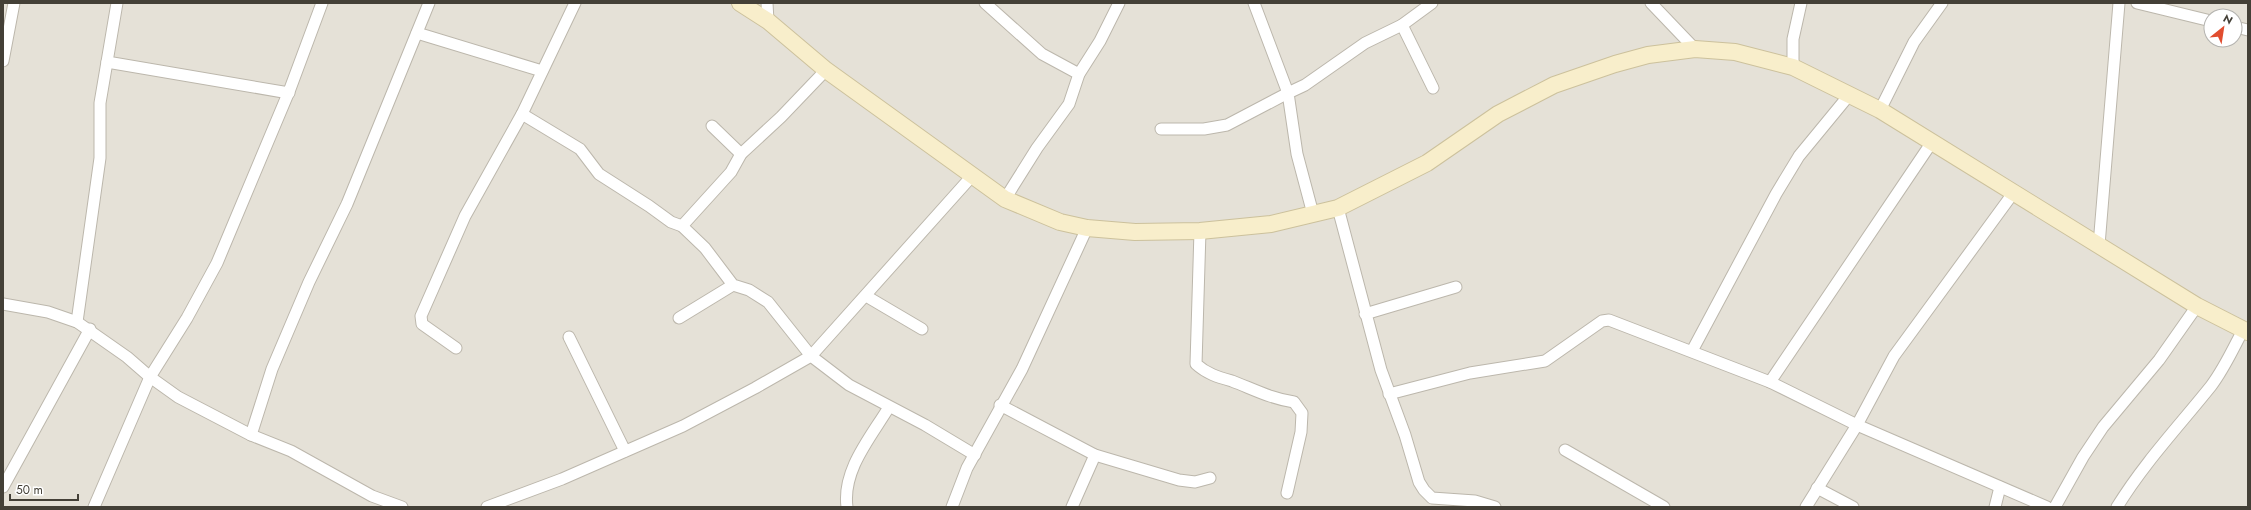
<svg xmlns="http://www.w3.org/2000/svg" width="2251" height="510" viewBox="0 0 2251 510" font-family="Jost,sans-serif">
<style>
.residential{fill:#e5e1d7;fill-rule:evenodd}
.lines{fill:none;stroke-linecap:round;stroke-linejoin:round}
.street-casing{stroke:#bcb7ac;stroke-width:13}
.secondary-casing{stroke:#ccc19c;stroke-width:18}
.street{stroke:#fff;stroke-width:11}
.secondary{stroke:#f8eecb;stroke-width:16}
</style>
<rect width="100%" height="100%" fill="#f2efe8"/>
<path class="residential" d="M 3,3 L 2248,3 L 2248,507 L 3,507 ZM 2211,16 L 2235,16 L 2235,40 L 2211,40 Z"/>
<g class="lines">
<g class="street-casing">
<g id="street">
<polyline points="767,3 768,21"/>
<polyline points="985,3 1042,54 1079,74"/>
<polyline points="1651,3 1695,49"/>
<polyline points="2137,3 2211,21"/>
<polyline points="1402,25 1433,88"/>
<polyline points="2235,27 2248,30"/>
<polyline points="417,33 542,71"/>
<polyline points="3,61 14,3"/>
<polyline points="107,62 289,93"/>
<polyline points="1793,67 1793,39 1801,3"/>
<polyline points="826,70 781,117 741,154 731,172 682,226 705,248 733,285 749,290 768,302 811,356 849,385 925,425 975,455"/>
<polyline points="1880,110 1914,42 1942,3"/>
<polyline points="522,114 580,149 599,174 649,206 671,222 682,226"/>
<polyline points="712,126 741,154"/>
<polyline points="1161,129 1204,129 1227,125 1288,93 1254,3"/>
<polyline points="1005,199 1037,148 1069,104 1079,74 1100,41 1119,3"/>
<polyline points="1338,208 1381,370 1405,435 1419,482 1424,490 1432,498 1475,501 1495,507"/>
<polyline points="1313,214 1297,154 1288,93 1305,85 1365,43 1402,25 1432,3"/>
<path d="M 1200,231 L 1196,364 C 1207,374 1218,377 1232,381 C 1253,389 1272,399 1294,402 L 1302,413 L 1301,432 L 1287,493"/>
<polyline points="2099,245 2119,3"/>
<polyline points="866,296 922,329"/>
<polyline points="3,304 48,312 77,322 127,357 150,377 178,397 251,435 291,451 372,496 402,507"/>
<polyline points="1365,314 1456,287"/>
<polyline points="679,318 733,285"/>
<polyline points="77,322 100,158 100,103 117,3"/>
<polyline points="569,337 625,451"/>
<polyline points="456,348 422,324 421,316 465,216 522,114 575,3"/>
<polyline points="1692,351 1776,194 1799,156 1850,94"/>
<polyline points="1770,382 1932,142"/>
<polyline points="1389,394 1470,373 1545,361 1602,321 1609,320 1770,382 1857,425 2047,507"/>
<polyline points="1000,405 1095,455 1179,480 1195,482 1210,478"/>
<polyline points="251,435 272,369 309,282 347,204 429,3"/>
<polyline points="1565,450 1664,507"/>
<polyline points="3,487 90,329"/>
<polyline points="1817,488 1853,507"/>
<polyline points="94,507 150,377 187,318 217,263 290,89 322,3"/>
<polyline points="487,507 562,479 683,426 755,388 811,356 972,176"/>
<path d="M 847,507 C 842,470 871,437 889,407"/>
<polyline points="952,507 967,468 1022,369 1087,228"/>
<polyline points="1072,507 1095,455"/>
<polyline points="1806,507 1857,425 1894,356 2014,192"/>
<polyline points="1995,507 2000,487"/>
<polyline points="2055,507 2083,457 2103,427 2159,360 2197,306"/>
<path d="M 2117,507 C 2144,463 2179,426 2211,386 C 2224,369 2233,349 2243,330"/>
</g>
</g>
<g class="secondary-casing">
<polyline id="secondary" points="740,3 768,21 826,70 1005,199 1060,222 1087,228 1135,232 1200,231 1271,224 1338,208 1427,163 1498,114 1554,85 1615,64 1648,55 1695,49 1735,52 1793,67 1880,110 2197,306 2248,332"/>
</g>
<use href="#street" class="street"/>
<use href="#secondary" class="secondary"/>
</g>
<rect width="2251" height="510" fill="none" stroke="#444037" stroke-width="8"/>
<g transform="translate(2223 28) rotate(30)"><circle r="19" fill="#ffffff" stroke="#b4b3af"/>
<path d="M0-3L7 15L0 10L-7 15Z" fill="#e14d2f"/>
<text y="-6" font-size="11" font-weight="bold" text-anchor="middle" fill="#444037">N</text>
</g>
<path d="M10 494v6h68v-6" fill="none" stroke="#444037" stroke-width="2"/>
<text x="16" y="494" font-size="12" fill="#444037" stroke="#ffffff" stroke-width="3" paint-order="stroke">50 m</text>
</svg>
